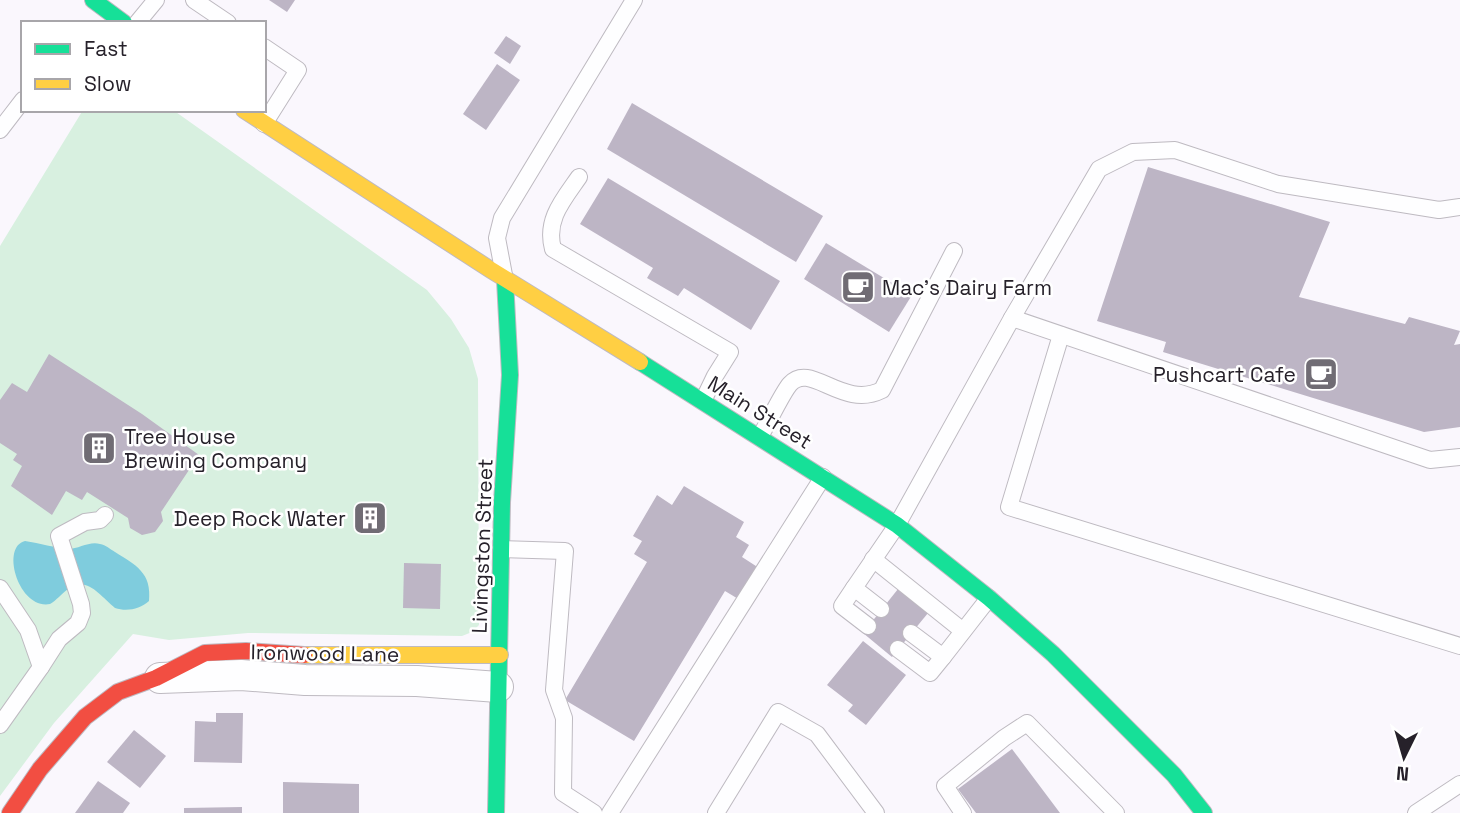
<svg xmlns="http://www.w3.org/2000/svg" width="1460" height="813" viewBox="0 0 1460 813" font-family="'Space Grotesk',sans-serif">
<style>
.green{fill:#d8f0e0}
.water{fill:#7fccdd}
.building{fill:#bdb5c5}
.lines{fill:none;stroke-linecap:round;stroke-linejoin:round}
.lane-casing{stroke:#bebac1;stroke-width:18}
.street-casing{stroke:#bebac1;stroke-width:32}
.fast-casing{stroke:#bebac1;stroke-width:18}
.slow-casing{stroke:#bebac1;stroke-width:18}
.jam-casing{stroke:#bebac1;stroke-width:18}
.lane{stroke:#fefeff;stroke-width:16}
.street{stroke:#fefeff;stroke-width:30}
.fast{stroke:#16e098;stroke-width:16}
.slow{stroke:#ffcf43;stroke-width:16}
.jam{stroke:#f24e42;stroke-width:16}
.labels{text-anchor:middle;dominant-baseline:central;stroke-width:5;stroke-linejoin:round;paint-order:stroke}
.poi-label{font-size:21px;fill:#26212a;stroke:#fff;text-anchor:start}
.street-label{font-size:21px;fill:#26212a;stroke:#fff}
</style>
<rect width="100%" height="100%" fill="#faf7fd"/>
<polygon class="green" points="83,110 173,110 427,290 451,319 469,348 478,379 479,625 472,632 462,636 248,633 169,640 133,634 54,723 0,796 0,246"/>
<path class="water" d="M 25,541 C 40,543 55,548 68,549 C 79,549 89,541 100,544 C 106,545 110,549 115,552 C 136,565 152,573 149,601 C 140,609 127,612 115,608 C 100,596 87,575 68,589 C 61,594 57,600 50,604 C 19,610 0,547 25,541 Z"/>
<g class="building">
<polygon points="269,0 295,0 287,12"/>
<polygon points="506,36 521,46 510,64 494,53"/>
<polygon points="497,64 520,80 486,130 463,114"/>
<polygon points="632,103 823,216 796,262 607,149"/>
<polygon points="1148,167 1330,222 1299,297 1405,324 1409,317 1460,331 1454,345 1460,344 1460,427 1424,432 1163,352 1166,342 1097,321"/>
<polygon points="608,178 780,281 751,330 684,288 678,296 647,278 653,268 580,224"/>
<polygon points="826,243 912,295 889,332 804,279"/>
<polygon points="49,354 142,414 199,455 161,512 163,521 155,532 142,535 130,528 128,518 87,492 82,500 66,491 52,515 11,486 22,466 13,460 17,454 0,443 0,400 12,383 27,392"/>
<polygon points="684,486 744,522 736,537 749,545 742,557 759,568 740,600 725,591 634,741 565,700 647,562 634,554 642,541 633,536 657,495 672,505"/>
<rect x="360" y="507" width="19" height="22"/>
<polygon points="404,563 441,564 440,609 403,608"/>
<polygon points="898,589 928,613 892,657 863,633"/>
<polygon points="863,641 906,675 866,725 848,711 853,705 827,685"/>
<polygon points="216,713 243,713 242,763 194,762 195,721 216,722"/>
<polygon points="134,730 166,756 140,788 107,762"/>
<polygon points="1012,749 1060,813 976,813 958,789"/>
<polygon points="98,781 130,803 123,813 75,813"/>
<polygon points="283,782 359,784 359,813 283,813"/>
<polygon points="242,807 242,813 184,813 184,808"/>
</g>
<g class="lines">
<g class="lane-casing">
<g id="lane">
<polyline points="194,0 228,23"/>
<polyline points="137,23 156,0"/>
<polyline points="264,124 298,70 264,47"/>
<polyline points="0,130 23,100"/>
<path d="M 579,177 C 563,200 545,220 553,249 L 730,352 L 715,376 L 703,401"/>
<polyline points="504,275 497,238 502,218 634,0"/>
<polyline points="1012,318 1430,460 1460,457"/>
<polyline points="1061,335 1009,507 1460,646"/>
<path d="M 760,436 C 768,424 782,393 790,384 C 811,361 842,410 882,390 L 954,251"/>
<polyline points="501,549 565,551 554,690 564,718 563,793 594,813"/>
<polyline points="873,559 963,631"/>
<polyline points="0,588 28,630 41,667 0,725"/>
<polyline points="854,588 842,606 868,626"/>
<polyline points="881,609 854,588 897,525 1012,318 1099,169 1133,152 1175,150 1278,184 1439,210 1460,207"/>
<polyline points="911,633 943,657 989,598"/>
<polyline points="898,649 930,673 943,657"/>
<polyline points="41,667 59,639 78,623 82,613 81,604 59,536 85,522 100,520 105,515"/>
<polyline points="610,813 823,477"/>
<polyline points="716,813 778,712 817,734 876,813"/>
<polyline points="963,813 945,786 1004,738 1027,723 1116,813"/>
<polyline points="1416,813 1460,784"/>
</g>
</g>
<g class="street-casing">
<polyline id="street" points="160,678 241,675 305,680 417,681 498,687"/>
</g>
<g class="fast-casing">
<g id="fast">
<polyline points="93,0 124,23"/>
<polyline points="640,362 897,525 989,598 1053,654 1174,775 1204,813"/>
<polyline points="496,813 502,502 510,375 505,280"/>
</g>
</g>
<g class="slow-casing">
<g id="slow">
<polyline points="244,110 491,270 640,362"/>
<polyline points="304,655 500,655"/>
</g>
</g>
<g class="jam-casing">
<polyline id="jam" points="10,813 40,769 85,717 118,692 156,678 205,653 246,651 304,655"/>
</g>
<use href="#lane" class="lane"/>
<use href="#street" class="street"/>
<use href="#fast" class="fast"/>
<use href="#slow" class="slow"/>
<use href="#jam" class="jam"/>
</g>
<defs>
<g id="cafe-square" transform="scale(1.75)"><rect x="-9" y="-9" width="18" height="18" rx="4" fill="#706c74" stroke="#fff"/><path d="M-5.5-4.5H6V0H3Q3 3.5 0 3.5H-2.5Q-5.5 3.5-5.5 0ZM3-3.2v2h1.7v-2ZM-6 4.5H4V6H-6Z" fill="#fff"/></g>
<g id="building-square" transform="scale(1.75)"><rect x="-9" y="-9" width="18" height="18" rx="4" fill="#706c74" stroke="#fff"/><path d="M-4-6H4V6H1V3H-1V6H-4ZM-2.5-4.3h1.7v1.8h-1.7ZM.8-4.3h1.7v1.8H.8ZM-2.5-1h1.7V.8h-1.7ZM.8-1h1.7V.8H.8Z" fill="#fff"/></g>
</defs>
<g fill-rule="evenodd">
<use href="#cafe-square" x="858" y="287"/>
<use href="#cafe-square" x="1321" y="374"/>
<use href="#building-square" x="99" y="448"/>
<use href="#building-square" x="370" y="518"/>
</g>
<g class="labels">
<g class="poi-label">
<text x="882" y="287">Mac's Dairy Farm</text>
<text x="1296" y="374" text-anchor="end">Pushcart Cafe</text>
<text x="124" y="436">Tree House<tspan x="124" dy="24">Brewing Company</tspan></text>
<text x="346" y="518" text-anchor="end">Deep Rock Water</text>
</g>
<g class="street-label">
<text transform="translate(760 412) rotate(32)">Main Street</text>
<text transform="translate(482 546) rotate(-88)">Livingston Street</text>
<text transform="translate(325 653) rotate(1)">Ironwood Lane</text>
</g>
</g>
<rect x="21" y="21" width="245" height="91" fill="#ffffff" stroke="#a8a6aa" stroke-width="2"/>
<rect x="35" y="44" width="35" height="10" fill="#16e098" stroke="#a8a6aa" stroke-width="2"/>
<text x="84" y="56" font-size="21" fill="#26212a">Fast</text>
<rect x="35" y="79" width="35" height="10" fill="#ffcf43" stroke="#a8a6aa" stroke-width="2"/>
<text x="84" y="91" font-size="21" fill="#26212a">Slow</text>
<g transform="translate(1404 757) rotate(185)" stroke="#ffffff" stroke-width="5" paint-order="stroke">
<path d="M0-5L12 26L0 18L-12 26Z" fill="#26212a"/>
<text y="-10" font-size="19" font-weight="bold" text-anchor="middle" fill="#26212a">N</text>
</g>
</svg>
